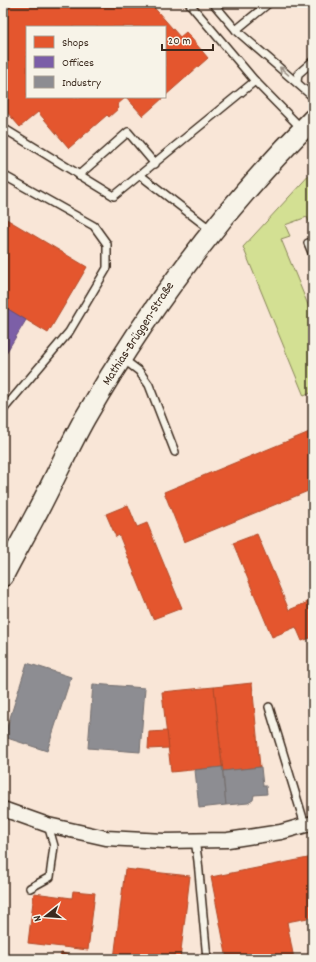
<svg xmlns="http://www.w3.org/2000/svg" width="316" height="962" viewBox="0 0 316 962" font-family="Dekko,sans-serif">
<style>
.built{fill:#f9e6d7;fill-rule:evenodd}
.green{fill:#d3e093;stroke:#878558}
.shops{fill:#e4572e;stroke:#b14a29}
.offices{fill:#7b5ea7;stroke:#684e7e}
.industry{fill:#8d8d92;stroke:#746f6f}
.lines{fill:none;stroke-linecap:round;stroke-linejoin:round}
.lane-casing{stroke:#3b2a1e;stroke-width:10}
.street-casing{stroke:#3b2a1e;stroke-width:17}
.secondary-casing{stroke:#3b2a1e;stroke-width:23}
.lane{stroke:#f7f3e8;stroke-width:7}
.street{stroke:#f7f3e8;stroke-width:14}
.secondary{stroke:#f7f3e8;stroke-width:20}
.oneway{stroke:#998e83}
.labels{text-anchor:middle;dominant-baseline:central;stroke-width:4;stroke-linejoin:round;paint-order:stroke}
.street-label{font-size:13px;fill:#3b2a1e;stroke:#f7f3e8}
</style>
<rect width="100%" height="100%" fill="#f7f3e8"/>
<filter id="ink" filterUnits="userSpaceOnUse"><feTurbulence type="fractalNoise" baseFrequency=".025" numOctaves="2"/><feDisplacementMap in="SourceGraphic" scale="8" xChannelSelector="R" yChannelSelector="G"/><feConvolveMatrix kernelMatrix="1 2 1 2 8 2 1 2 1" color-interpolation-filters="sRGB"/></filter>
<g filter="url(#ink)">
<path class="built" d="M 3,3 L 313,3 L 313,959 L 3,959 ZM 27,27 L 165,27 L 165,97 L 27,97 Z"/>
<polygon class="green" points="313,171 313,231 307,217 285,225 290,236 281,239 313,317 313,392 304,396 243,247"/>
<g class="shops">
<polygon points="3,3 150,3 180,37 186,32 208,58 165,96 165,27 27,27 27,97 164,97 143,116 126,97 117,105 119,108 109,117 107,115 69,148 38,112 20,127 5,110 3,112"/>
<polygon points="3,217 87,267 48,333 3,306"/>
<polygon points="312,431 313,434 313,489 184,542 164,492"/>
<polygon points="128,505 137,527 147,523 182,608 153,619 119,535 116,537 106,514"/>
<polygon points="257,534 289,610 313,600 313,637 302,641 296,627 272,637 233,543"/>
<polygon points="252,683 260,767 223,771 214,687"/>
<polygon points="214,687 222,767 171,772 162,692"/>
<polygon points="167,731 169,748 148,749 149,732"/>
<polygon points="313,857 313,917 287,922 294,959 227,959 211,877"/>
<polygon points="125,869 190,876 180,959 114,959"/>
<polygon points="73,891 95,893 88,950 28,943 34,893 72,898"/>
<polygon points="61,953 89,959 60,959"/>
</g>
<polygon class="offices" points="3,306 26,320 3,358"/>
<g class="industry">
<polygon points="27,663 71,677 47,751 4,737"/>
<polygon points="93,684 145,688 140,752 88,748"/>
<polygon points="222,767 226,805 199,808 195,770"/>
<polygon points="261,767 263,786 266,786 267,794 254,795 253,800 248,803 226,805 223,771"/>
</g>
<g class="lines">
<g class="lane-casing">
<g id="lane">
<polyline points="189,3 255,81 302,129"/>
<polyline points="213,3 236,30 313,97"/>
<polyline points="236,30 269,3"/>
<polyline points="297,82 298,74 313,61"/>
<polyline points="3,128 114,196 255,81"/>
<polyline points="3,175 94,226 107,244 107,268 69,332 3,410"/>
<polyline points="79,175 128,132 155,164"/>
<polyline points="140,175 211,230"/>
<polyline points="308,243 313,255"/>
<polyline points="123,359 139,371 149,385 175,452"/>
<polyline points="269,707 305,825"/>
<polyline points="195,840 198,861 207,959"/>
<polyline points="30,888 50,877 54,846 48,825"/>
</g>
</g>
<g class="street-casing">
<polyline id="street" points="3,809 48,825 106,838 164,841 228,840 281,832 313,823"/>
</g>
<g class="secondary-casing">
<path id="secondary" d="M 3,576 C 13,556 24,537 34,518 C 52,485 67,450 85,418 C 148,309 224,208 313,119"/>
</g>
<use href="#lane" class="lane"/>
<use href="#street" class="street"/>
<use href="#secondary" class="secondary"/>
</g>
<defs><path id="oneway-shaft" d="M-6 0H5M1.5-3L5.5 0L1.5 3" fill="none" stroke-width="1.6" stroke-linecap="round" stroke-linejoin="round"/></defs>
<use class="oneway" href="#oneway-shaft" transform="translate(284 71) rotate(-139)"/>
</g>
<g class="labels">
<g class="street-label">
<text transform="translate(139 334) rotate(-57)">Mathias-Brüggen-Straße</text>
</g>
</g>
<rect width="316" height="962" fill="none" stroke="#f7f3e8" stroke-width="16"/>
<rect x="8" y="8" width="300" height="946" fill="none" stroke="#3b2a1e" stroke-width="1.5" filter="url(#ink)"/>
<rect x="26" y="26" width="140" height="72" fill="#f7f3e8" stroke="#aca397"/>
<rect x="34" y="36" width="20" height="12" fill="#e4572e" stroke="#aca397"/>
<text x="62" y="46" font-size="12" fill="#3b2a1e">Shops</text>
<rect x="34" y="56" width="20" height="12" fill="#7b5ea7" stroke="#aca397"/>
<text x="62" y="66" font-size="12" fill="#3b2a1e">Offices</text>
<rect x="34" y="76" width="20" height="12" fill="#8d8d92" stroke="#aca397"/>
<text x="62" y="86" font-size="12" fill="#3b2a1e">Industry</text>
<g transform="translate(46 916) rotate(253)" stroke="#f7f3e8" stroke-width="3" paint-order="stroke">
<path d="M0-3L7 15L0 10L-7 15Z" fill="#3b2a1e"/>
<text y="-6" font-size="11" font-weight="bold" text-anchor="middle" fill="#3b2a1e">N</text>
</g>
<path d="M162 44v6h51v-6" fill="none" stroke="#3b2a1e" stroke-width="2"/>
<text x="168" y="44" font-size="12" fill="#3b2a1e" stroke="#f7f3e8" stroke-width="3" paint-order="stroke">20 m</text>
</svg>
